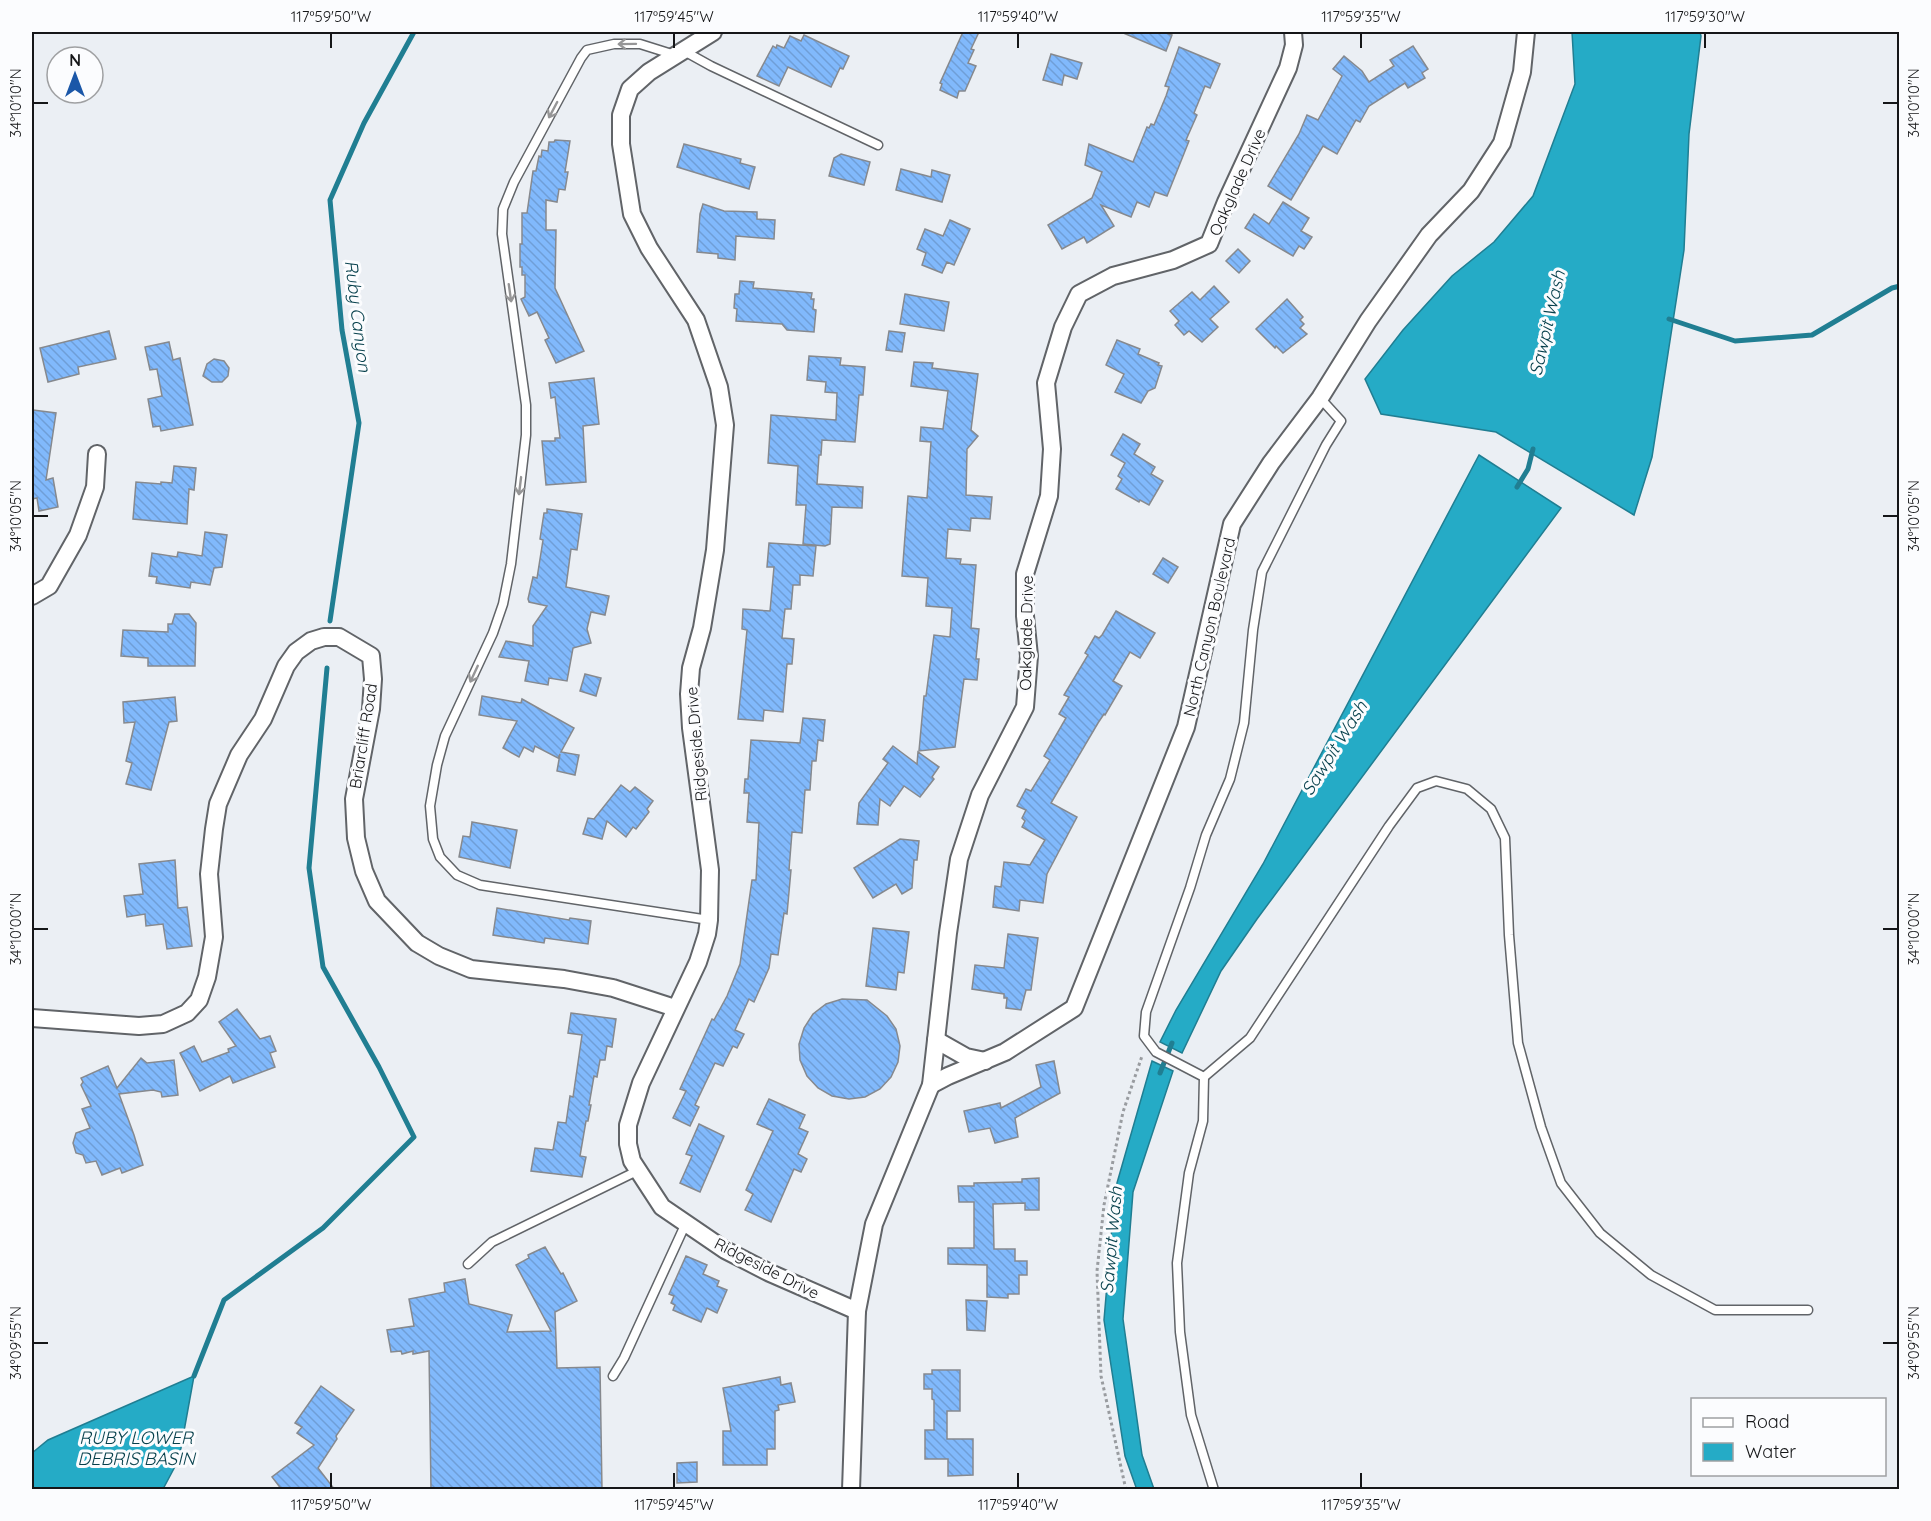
<svg xmlns="http://www.w3.org/2000/svg" width="1931" height="1521" viewBox="0 0 1931 1521" font-family="Quicksand,sans-serif">
<style>
.water{fill:#25abc6;stroke:#207e92;stroke-width:1.5}
.lines{fill:none;stroke-linecap:round;stroke-linejoin:round}
.stream{stroke:#207e92;stroke-width:5}
.building{fill:url(#building-back-hatch);stroke:#86898e;stroke-width:1.5}
.lane-casing{stroke:#616468;stroke-width:11}
.street-casing{stroke:#616468;stroke-width:20}
.path{stroke:#999ca0;stroke-width:3;stroke-dasharray:3 3;stroke-linecap:butt}
.lane{stroke:#fff;stroke-width:8}
.street{stroke:#fff;stroke-width:16}
.oneway{stroke:#969697}
.ticks{fill:none;stroke:#151618;stroke-width:2}
.labels{text-anchor:middle;dominant-baseline:central;stroke-width:6;stroke-linejoin:round;paint-order:stroke}
.street-label{font-size:16px;fill:#151618;stroke:#fbfcfe}
.water-label{font-size:18px;font-style:italic;fill:#053f4b;stroke:#fbfcfe}
.neatline{fill:none;stroke:#151618;stroke-width:2}
.ticks-label{font-size:15px;text-anchor:middle;fill:#151618}
</style>
<defs>
<pattern id="building-back-hatch" width="6" height="6" patternUnits="userSpaceOnUse" patternTransform="scale(1.5)"><rect width="6" height="6" fill="#81b9fc"/><path d="M-1 5l2 2M0 0l6 6M5-1l2 2" fill="none" stroke="#6f9ed7"/></pattern>
</defs>
<rect width="100%" height="100%" fill="#ebeff4"/>
<g class="water">
<polygon points="1572,32 1700,32 1701,36 1689,134 1684,250 1652,457 1634,515 1496,432 1381,414 1365,379 1403,330 1452,276 1494,242 1533,196 1575,84"/>
<polygon points="1479,455 1561,508 1257,919 1221,971 1182,1053 1160,1042 1176,1010 1263,864"/>
<polygon points="1152,1061 1173,1071 1133,1192 1123,1319 1142,1455 1154,1489 1137,1490 1125,1456 1104,1320 1115,1190"/>
<polygon points="194,1376 179,1459 163,1489 32,1489 32,1453 48,1440"/>
</g>
<g class="lines">
<g class="stream">
<polyline points="1669,319 1735,341 1812,335 1892,288 1900,286"/>
<polyline points="1517,487 1528,469 1533,449"/>
<polyline points="330,621 359,423 342,330 330,200 364,123 414,32"/>
<polyline points="1160,1073 1172,1043"/>
<polyline points="194,1376 224,1300 323,1228 414,1137 379,1067 323,967 309,868 327,668"/>
</g>
</g>
<g class="building">
<polygon points="963,32 979,32 971,49 974,50 968,63 976,66 965,91 959,91 957,98 940,90 942,84 940,83"/>
<polygon points="1121,32 1163,32 1172,35 1166,51"/>
<polygon points="804,35 849,56 843,69 840,68 831,87 788,67 779,86 757,76 773,46 776,48 777,45 784,48 790,36 801,41"/>
<polygon points="1413,46 1428,69 1422,73 1425,78 1408,88 1405,83 1369,106 1360,122 1356,120 1337,154 1323,146 1291,200 1268,186 1299,134 1307,115 1318,120 1342,76 1333,69 1344,56 1362,71 1369,82 1394,66 1390,60"/>
<polygon points="1179,47 1220,64 1210,88 1205,86 1194,113 1197,115 1186,140 1189,141 1167,196 1155,192 1149,207 1137,202 1131,217 1101,205 1114,226 1087,243 1084,237 1062,249 1048,225 1092,198 1102,172 1085,165 1089,144 1133,162 1147,127 1149,128 1151,124 1154,125 1166,96 1169,87 1165,86"/>
<polygon points="1051,54 1082,63 1077,79 1064,75 1062,85 1043,80"/>
<polygon points="555,140 570,141 565,172 568,172 565,190 559,189 557,202 546,200 546,230 556,230 555,288 584,351 556,363 545,340 549,338 537,312 529,316 521,299 525,297 525,275 522,275 522,267 520,267 520,244 522,244 522,213 527,213 533,171 536,171 539,156 541,157 542,150 548,151 549,142 554,142"/>
<polygon points="684,144 741,159 740,163 755,167 749,189 677,167"/>
<polygon points="841,154 870,162 864,185 829,176 834,158"/>
<polygon points="901,169 931,177 932,170 950,175 942,202 896,190"/>
<polygon points="1283,202 1309,218 1301,231 1312,237 1304,249 1299,246 1293,256 1245,228 1254,214 1269,224"/>
<polygon points="703,204 724,211 757,212 757,219 775,220 774,239 736,236 735,260 718,258 718,254 697,252 700,214"/>
<polygon points="950,220 970,229 954,265 947,262 942,273 922,265 926,253 917,249 925,229 943,236"/>
<polygon points="1238,249 1250,261 1239,273 1226,261"/>
<polygon points="740,281 754,282 753,288 812,293 811,299 814,299 813,309 816,310 814,332 787,330 782,324 736,321 737,309 734,308 735,294 739,294"/>
<polygon points="1214,286 1229,302 1210,319 1218,327 1202,342 1189,331 1184,335 1175,325 1179,321 1170,311 1192,292 1200,300"/>
<polygon points="905,294 949,302 944,331 900,324"/>
<polygon points="1287,299 1303,317 1300,320 1304,324 1300,328 1307,334 1283,353 1276,346 1275,348 1256,329"/>
<polygon points="109,331 116,359 78,367 79,374 48,382 40,348"/>
<polygon points="889,331 905,333 902,352 886,350"/>
<polygon points="1117,340 1140,349 1138,354 1159,363 1158,365 1162,366 1155,388 1148,391 1141,403 1115,392 1124,374 1106,365"/>
<polygon points="169,342 173,360 180,358 193,425 161,431 160,426 153,427 148,399 162,396 157,369 150,370 145,347"/>
<polygon points="809,356 841,358 840,365 865,367 863,395 859,395 855,442 822,440 821,455 819,455 817,484 863,487 862,508 832,507 830,544 825,546 803,544 806,505 796,505 798,466 768,463 771,415 836,420 837,393 825,392 826,382 807,380"/>
<polygon points="214,359 224,361 229,368 228,376 222,382 212,382 203,376 207,364"/>
<polygon points="914,362 933,363 932,368 978,374 971,430 978,436 967,449 966,495 992,497 990,519 971,518 970,531 948,529 946,558 961,559 960,564 976,565 971,628 979,629 976,659 979,659 977,680 964,679 955,747 919,751 924,696 926,696 934,635 950,637 952,608 926,606 928,578 902,576 908,496 927,498 931,442 920,441 921,427 943,429 948,391 911,386"/>
<polygon points="594,378 599,424 583,426 586,482 546,485 542,441 555,441 555,438 560,438 555,397 551,398 549,383"/>
<polygon points="33,410 56,413 46,480 53,478 58,507 39,511 37,498 32,499"/>
<polygon points="1123,434 1140,444 1134,454 1155,467 1151,474 1163,481 1149,505 1140,500 1139,502 1116,489 1122,479 1118,476 1125,463 1111,455"/>
<polygon points="174,466 196,468 194,490 189,489 187,524 133,519 136,482 161,484 161,482 172,483"/>
<polygon points="547,509 582,514 577,550 571,549 566,587 609,596 605,615 591,612 587,629 591,643 573,648 567,681 549,678 548,685 525,681 529,661 499,657 506,641 533,646 533,626 547,606 529,602 528,599 533,577 537,578 543,540 540,539 544,513 547,513"/>
<polygon points="205,532 227,535 222,567 214,568 210,585 191,582 190,588 156,583 157,577 149,576 152,553 177,557 178,552 202,556"/>
<polygon points="769,543 816,546 813,576 800,575 800,585 793,585 791,609 785,609 782,638 794,639 792,664 787,664 783,712 764,710 763,721 738,719 747,630 742,629 743,609 770,611 774,567 767,567"/>
<polygon points="1163,558 1178,567 1168,583 1153,574"/>
<polygon points="1116,611 1155,633 1140,658 1130,652 1113,681 1122,686 1105,715 1104,714 1098,723 1051,803 1077,817 1047,874 1043,903 1020,900 1019,911 993,907 995,886 1001,887 1004,862 1030,865 1045,840 1022,827 1025,821 1022,818 1026,810 1017,806 1026,789 1031,791 1050,760 1044,756 1066,718 1059,714 1069,697 1064,695 1088,655 1085,653 1095,636 1099,638 1102,635"/>
<polygon points="175,614 189,614 196,623 195,666 148,666 148,658 121,656 123,630 168,632 168,624 172,624"/>
<polygon points="585,674 601,678 596,696 580,691"/>
<polygon points="482,696 521,703 522,699 574,728 561,752 579,755 575,775 557,771 560,754 558,758 535,746 533,752 524,747 519,757 503,748 517,721 479,715"/>
<polygon points="175,697 177,721 169,722 151,790 126,784 132,763 126,761 135,722 124,723 123,702"/>
<polygon points="803,718 825,720 823,741 818,740 816,761 812,761 810,790 805,790 802,833 792,832 789,870 791,870 787,914 784,913 778,955 771,954 769,968 754,1002 749,999 735,1030 744,1034 737,1048 733,1046 723,1066 715,1063 695,1105 699,1107 690,1126 673,1118 686,1091 680,1089 712,1019 714,1020 727,996 740,964 752,880 756,880 759,823 747,822 749,793 744,793 745,779 748,779 751,740 800,743"/>
<polygon points="893,746 917,764 918,752 939,767 932,777 934,779 920,797 904,786 890,806 880,799 878,825 857,824 859,803 888,763 883,759"/>
<polygon points="621,785 630,792 635,787 653,801 647,809 649,812 636,829 633,827 626,837 607,821 602,839 583,834 588,818 594,819"/>
<polygon points="472,822 517,830 510,868 459,857 463,836 470,837"/>
<polygon points="900,839 919,841 917,860 914,860 912,888 902,894 896,884 873,898 854,868"/>
<polygon points="175,860 178,908 187,907 192,946 167,949 163,924 146,926 145,914 127,917 124,896 143,894 139,864"/>
<polygon points="497,908 569,920 570,918 591,921 588,944 545,938 544,943 493,935"/>
<polygon points="873,928 909,932 904,973 898,972 896,990 866,986"/>
<polygon points="1008,934 1038,938 1031,990 1026,990 1021,1010 1006,1008 1007,998 1004,998 1004,994 972,989 975,965 1004,968"/>
<polygon points="842,999 867,1000 887,1016 896,1029 900,1046 898,1062 891,1077 880,1089 865,1097 849,1099 832,1096 818,1088 807,1076 800,1060 799,1044 804,1028 813,1014 826,1004"/>
<polygon points="237,1009 260,1039 270,1036 276,1051 270,1053 275,1067 233,1083 230,1076 200,1091 180,1053 194,1046 202,1062 229,1052 228,1049 236,1046 219,1022"/>
<polygon points="571,1013 616,1019 612,1047 607,1046 605,1060 600,1060 597,1077 594,1076 589,1105 591,1105 588,1121 586,1121 580,1156 586,1157 582,1177 531,1171 535,1148 553,1150 558,1122 566,1123 570,1096 573,1097 582,1035 568,1033"/>
<polygon points="141,1058 147,1063 174,1060 178,1095 162,1097 161,1092 153,1090 119,1094 134,1135 143,1165 122,1173 120,1168 102,1175 96,1161 86,1163 83,1155 76,1153 73,1143 76,1133 90,1128 82,1109 91,1106 81,1085 83,1082 81,1078 108,1066 117,1088"/>
<polygon points="1054,1061 1060,1093 1015,1118 1018,1137 995,1143 990,1128 969,1132 964,1111 1000,1103 1001,1108 1041,1087 1036,1065"/>
<polygon points="769,1099 805,1115 799,1128 808,1132 798,1154 807,1159 801,1172 794,1169 771,1222 745,1210 753,1194 746,1190 773,1131 757,1124"/>
<polygon points="699,1124 724,1136 700,1192 680,1183 692,1156 686,1154"/>
<polygon points="1039,1178 1039,1210 1025,1210 1025,1203 993,1204 994,1249 1015,1249 1015,1261 1027,1261 1027,1275 1019,1275 1019,1294 1008,1294 1008,1298 987,1297 987,1265 948,1264 948,1248 974,1248 974,1202 959,1202 958,1186 974,1186 974,1183 1022,1182 1022,1179"/>
<polygon points="545,1247 561,1274 563,1273 577,1301 555,1312 557,1368 600,1367 602,1490 431,1490 429,1351 413,1354 413,1351 402,1354 401,1351 391,1352 387,1330 414,1326 409,1299 445,1292 444,1283 465,1279 469,1304 512,1315 507,1332 551,1331 516,1265 529,1258 528,1255"/>
<polygon points="686,1256 707,1265 703,1274 719,1281 717,1286 727,1290 717,1313 707,1308 701,1322 673,1310 675,1305 671,1303 674,1296 669,1294"/>
<polygon points="966,1300 987,1301 985,1331 967,1330"/>
<polygon points="932,1370 960,1370 960,1411 947,1411 947,1439 973,1439 973,1475 948,1476 948,1459 925,1459 925,1430 934,1430 934,1400 932,1399 932,1389 924,1389 924,1374 932,1374"/>
<polygon points="780,1377 781,1385 791,1383 795,1402 778,1405 779,1410 775,1411 775,1449 767,1449 767,1465 723,1465 723,1431 731,1431 723,1388"/>
<polygon points="321,1386 354,1410 336,1436 337,1439 318,1468 335,1490 282,1490 272,1477 314,1445 297,1433 302,1427 295,1423"/>
<polygon points="697,1462 697,1482 677,1483 677,1463"/>
</g>
<g class="lines">
<g class="lane-casing">
<g id="lane">
<polyline points="684,51 711,66 878,145"/>
<polyline points="675,55 640,44 614,44 587,50 581,58 514,182 503,209 502,234 526,405 526,435 511,564 503,604 493,633 445,736 437,765 430,806 433,839 440,857 457,875 480,885 709,920"/>
<polyline points="1204,1077 1250,1038 1389,826 1417,788 1436,781 1467,789 1491,809 1505,838 1509,935 1518,1043 1541,1127 1561,1183 1600,1233 1651,1275 1715,1310 1808,1310"/>
<polyline points="468,1264 492,1242 637,1171"/>
<polyline points="613,1376 624,1358 686,1223"/>
<polyline points="1214,1490 1191,1415 1180,1332 1177,1263 1189,1173 1203,1121 1204,1077 1156,1052 1144,1036 1146,1012 1190,888 1206,835 1230,779 1244,723 1253,630 1262,572 1326,445 1341,421 1320,398"/>
</g>
</g>
<g class="street-casing">
<g id="street">
<polyline points="713,32 649,72 630,89 621,115 621,144 632,214 649,248 696,320 719,387 725,425 715,550 702,628 691,668 689,694 691,728 710,870 709,920 707,934 698,962 641,1083 628,1125 628,1144 632,1161 662,1207 725,1250 770,1273 857,1311"/>
<polyline points="32,596 49,586 78,535 95,487 97,454"/>
<polyline points="32,1018 139,1026 163,1024 187,1013 199,1000 207,977 214,937 209,874 214,829 218,804 239,755 263,719 286,666 296,652 311,641 324,637 339,637 371,656 373,679 371,709 354,799 356,838 364,871 377,901 417,943 439,956 471,969 564,979 613,988 675,1008"/>
<polyline points="936,1040 966,1057 985,1061"/>
<polyline points="931,1085 948,1076 1005,1052 1074,1008 1186,727 1232,524 1271,463 1320,398 1368,321 1429,235 1471,191 1502,143 1522,72 1526,32"/>
<polyline points="851,1490 857,1311 874,1224 931,1085 948,933 959,859 980,795 1025,707 1029,656 1025,616 1025,574 1049,496 1052,449 1046,383 1063,327 1079,294 1113,276 1173,260 1209,244 1226,202 1288,68 1294,45 1293,32"/>
</g>
</g>
<polyline class="path" points="1126,1490 1101,1376 1097,1271 1104,1205 1123,1112 1142,1056"/>
<use href="#lane" class="lane"/>
<use href="#street" class="street"/>
</g>
<defs><path id="oneway-shaft" d="M-6 0H5M1.5-3L5.5 0L1.5 3" fill="none" stroke-width="1.6" stroke-linecap="round" stroke-linejoin="round" transform="scale(1.5)"/></defs>
<g class="oneway">
<use href="#oneway-shaft" transform="translate(627 44) rotate(179)"/>
<use href="#oneway-shaft" transform="translate(553 110) rotate(118)"/>
<use href="#oneway-shaft" transform="translate(510 293) rotate(82)"/>
<use href="#oneway-shaft" transform="translate(520 486) rotate(97)"/>
<use href="#oneway-shaft" transform="translate(474 674) rotate(115)"/>
</g>
<path class="ticks" d="M 331,33 L 331,48M 674,33 L 674,48M 1018,33 L 1018,48M 1361,33 L 1361,48M 1705,33 L 1705,48M 33,103 L 48,103M 1883,103 L 1898,103M 33,516 L 48,516M 1883,516 L 1898,516M 33,929 L 48,929M 1883,929 L 1898,929M 33,1343 L 48,1343M 1883,1343 L 1898,1343M 331,1473 L 331,1488M 674,1473 L 674,1488M 1018,1473 L 1018,1488M 1361,1473 L 1361,1488"/>
<g class="labels">
<g class="street-label">
<text transform="translate(1237 182) rotate(-66)">Oakglade Drive</text>
<text transform="translate(1209 627) rotate(-77)">North Canyon Boulevard</text>
<text transform="translate(1026 633) rotate(-89)">Oakglade Drive</text>
<text transform="translate(363 736) rotate(-81)">Briarcliff Road</text>
<text transform="translate(696 744) rotate(-95)">Ridgeside Drive</text>
<text transform="translate(767 1268) rotate(27)">Ridgeside Drive</text>
</g>
<g class="water-label">
<text transform="translate(358 316) rotate(83)">Ruby Canyon</text>
<text transform="translate(1547 323) rotate(-77)">Sawpit Wash</text>
<text transform="translate(1334 748) rotate(-58)">Sawpit Wash</text>
<text transform="translate(1111 1240) rotate(-85)">Sawpit Wash</text>
<text x="136" y="1437">RUBY LOWER<tspan x="136" dy="21">DEBRIS BASIN</tspan></text>
</g>
</g>
<rect width="1931" height="1521" fill="none" stroke="#fbfcfe" stroke-width="66"/>
<rect x="1691" y="1398" width="195" height="78" fill="#fbfcfe" stroke="#9fa0a2" stroke-width="1.5"/>
<rect x="1703" y="1418" width="30" height="9" fill="#ffffff" stroke="#9fa0a2" stroke-width="1.5"/>
<text x="1745" y="1428" font-size="18" fill="#151618">Road</text>
<rect x="1703" y="1443" width="30" height="18" fill="#25abc6" stroke="#9fa0a2" stroke-width="1.5"/>
<text x="1745" y="1458" font-size="18" fill="#151618">Water</text>
<g transform="translate(75 75)"><circle r="28" fill="#fbfcfe" stroke="#9fa0a2" stroke-width="1.5"/>
<path d="M0-4.5L10 22L0 15L-10 22Z" fill="#1b57a8"/>
<text y="-9" font-size="16" font-weight="bold" text-anchor="middle" fill="#151618">N</text>
</g>
<rect x="33" y="33" width="1865" height="1455" class="neatline"/>
<g class="ticks-label">
<text x="331" y="22">117°59'50"W</text>
<text x="674" y="22">117°59'45"W</text>
<text x="1018" y="22">117°59'40"W</text>
<text x="1361" y="22">117°59'35"W</text>
<text x="1705" y="22">117°59'30"W</text>
<text transform="translate(16 103) rotate(-90)" y="5">34°10'10"N</text>
<text transform="translate(1914 103) rotate(-90)" y="5">34°10'10"N</text>
<text transform="translate(16 516) rotate(-90)" y="5">34°10'05"N</text>
<text transform="translate(1914 516) rotate(-90)" y="5">34°10'05"N</text>
<text transform="translate(16 929) rotate(-90)" y="5">34°10'00"N</text>
<text transform="translate(1914 929) rotate(-90)" y="5">34°10'00"N</text>
<text transform="translate(16 1343) rotate(-90)" y="5">34°09'55"N</text>
<text transform="translate(1914 1343) rotate(-90)" y="5">34°09'55"N</text>
<text x="331" y="1510">117°59'50"W</text>
<text x="674" y="1510">117°59'45"W</text>
<text x="1018" y="1510">117°59'40"W</text>
<text x="1361" y="1510">117°59'35"W</text>
</g>
</svg>
